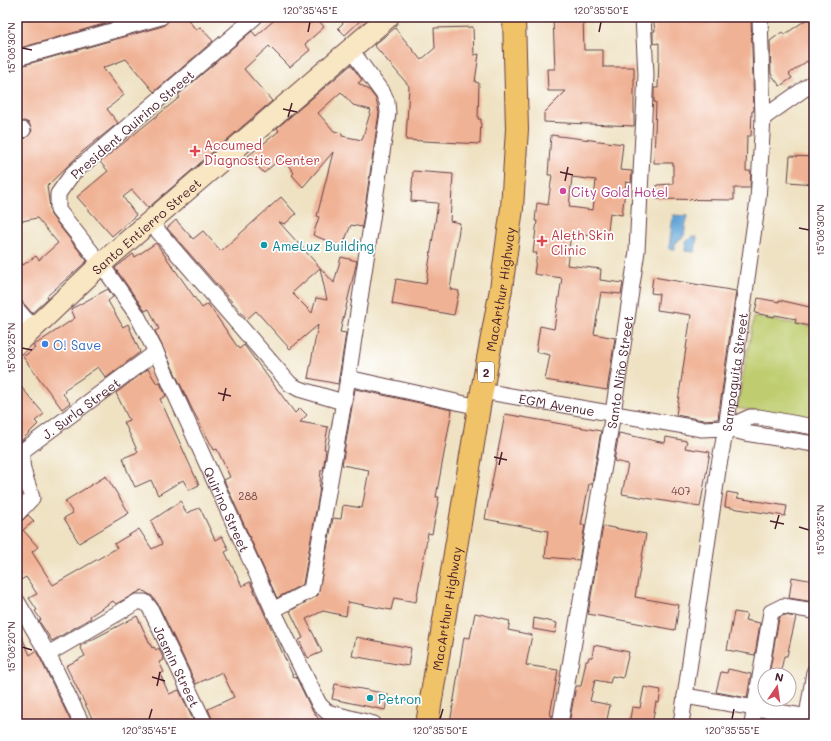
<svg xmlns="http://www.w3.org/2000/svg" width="831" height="741" viewBox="0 0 831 741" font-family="Mali,sans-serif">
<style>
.green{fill:#bfcd6f;stroke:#84764d}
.water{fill:#63a5d7;stroke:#566281}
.building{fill:#f0b295;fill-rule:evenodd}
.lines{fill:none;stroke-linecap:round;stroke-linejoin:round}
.street-casing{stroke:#633c42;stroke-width:17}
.secondary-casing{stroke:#633c42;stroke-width:23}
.highway-casing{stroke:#633c42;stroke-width:24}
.street{stroke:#fff;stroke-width:15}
.secondary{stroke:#f9e7c3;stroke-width:21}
.highway{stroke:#f1c369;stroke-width:22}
.ticks{fill:none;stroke:#4a1f2b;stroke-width:1.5}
.health-dot{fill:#e0444e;stroke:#fff;stroke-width:1.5}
.hotel-dot{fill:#d1479c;stroke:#fff;stroke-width:1.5}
.culture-dot{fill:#0f9aa8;stroke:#fff;stroke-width:1.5}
.shop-dot{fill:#3f7fe0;stroke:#fff;stroke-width:1.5}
.labels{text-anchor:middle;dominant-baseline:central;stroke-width:3.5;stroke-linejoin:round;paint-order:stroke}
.number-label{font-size:11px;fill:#744446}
.shield{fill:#fff;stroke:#80626b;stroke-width:1}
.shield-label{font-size:12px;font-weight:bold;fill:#4a1f2b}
.street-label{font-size:13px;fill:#4a1f2b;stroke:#fff}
.health-label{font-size:13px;fill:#be3a42;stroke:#fff;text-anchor:start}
.hotel-label{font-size:13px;fill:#b23c85;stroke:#fff;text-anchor:start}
.culture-label{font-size:13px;fill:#0d838f;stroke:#fff;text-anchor:start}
.shop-label{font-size:13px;fill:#366cbe;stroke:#fff;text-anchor:start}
.neatline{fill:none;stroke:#4a1f2b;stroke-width:1.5}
.ticks-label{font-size:10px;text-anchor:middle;fill:#4a1f2b}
</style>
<rect width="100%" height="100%" fill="#fff"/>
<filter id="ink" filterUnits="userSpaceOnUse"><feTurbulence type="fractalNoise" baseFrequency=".025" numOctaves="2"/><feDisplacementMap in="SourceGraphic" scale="8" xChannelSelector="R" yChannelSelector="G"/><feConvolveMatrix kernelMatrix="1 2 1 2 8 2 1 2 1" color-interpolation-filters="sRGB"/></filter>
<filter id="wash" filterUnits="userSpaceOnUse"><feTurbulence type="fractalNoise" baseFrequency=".012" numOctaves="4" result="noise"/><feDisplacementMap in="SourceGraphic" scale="16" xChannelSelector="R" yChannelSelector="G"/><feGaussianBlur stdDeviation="0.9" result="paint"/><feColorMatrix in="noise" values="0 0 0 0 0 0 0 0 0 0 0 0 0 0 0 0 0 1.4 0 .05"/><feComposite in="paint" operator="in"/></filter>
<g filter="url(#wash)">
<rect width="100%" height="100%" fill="#efe2c3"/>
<polygon class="green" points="754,317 814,327 814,422 737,408"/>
<g class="water">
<polygon points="673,215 687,216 684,236 675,243 675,249 669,249"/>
<polygon points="691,237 697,237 695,252 685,251 686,242"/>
</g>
<g id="blocks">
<g class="building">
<polygon points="17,17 128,17 17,49"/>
<polygon points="178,17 186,17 196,30 200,27 213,41 154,92 126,59 103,68 124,95 107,109 118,123 82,152 47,186 51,215 87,261 47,296 48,298 32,313 17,296 17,258 23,265 36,256 39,260 58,243 37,218 17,222 17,141 26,138 32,131 29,123 24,121 17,123 17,67 163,26 169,20"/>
<polygon points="278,17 316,17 324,27 305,44 310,50 290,67 269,46 244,69 272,101 148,208 132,190 123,197 136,215 112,236 77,197 108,171 100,162 180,97 178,95 252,31 256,36"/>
<polygon points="349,17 364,17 345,35 338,28"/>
<polygon points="553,17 583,17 584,50 603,50 603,67 634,67 634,126 544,122 544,113 566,91 548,91 547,69 555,69"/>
<polygon points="653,17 751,17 754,111 752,111 751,136 747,136 746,171 751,171 750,188 734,188 734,200 656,199 657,185 673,184 673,163 654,163 656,102 654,102 654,88 658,88 659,58 659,43 653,44 653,31 655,31"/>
<polygon points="810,17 814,17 814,70 807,61 789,74 792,78 780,86 771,74 770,41 782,32 784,35"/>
<polygon points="473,27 474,55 479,54 475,82 479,83 478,119 481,119 480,144 406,140 409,86 374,45 395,28 421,60 435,48 434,28"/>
<path d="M 351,65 L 362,80 L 358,83 L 369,90 L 376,99 L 379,113 L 362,227 L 351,225 L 342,247 L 313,235 L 319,217 L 317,216 L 333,152 L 303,187 L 292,175 L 294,173 L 282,157 L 264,173 L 248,156 L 279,131 L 277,128 ZM 341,92 L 353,105 L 371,110 L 362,140 L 342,136 L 342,133 L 334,131 L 318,113 Z"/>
<path d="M 551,135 L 623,144 L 620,170 L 632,171 L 631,183 L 626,182 L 622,215 L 610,213 L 607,239 L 571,233 L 567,265 L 601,269 L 600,280 L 623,283 L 621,294 L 601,292 L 594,334 L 615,338 L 607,390 L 545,380 L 550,355 L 536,352 L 540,326 L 554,329 L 562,278 L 534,274 L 537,253 L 533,253 L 537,221 L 535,221 L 537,203 L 548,205 L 552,175 L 548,175 ZM 572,177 L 596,180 L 593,210 L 569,207 Z"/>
<polygon points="790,156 814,157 814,184 788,182"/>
<polygon points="413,171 453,174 450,221 460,223 450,289 459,291 454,315 392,304 396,279 426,284 438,203 411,201"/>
<path d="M 281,197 L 296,214 L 285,224 L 279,222 L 334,283 L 341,257 L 357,261 L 340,332 L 346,333 L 338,384 L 308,378 L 318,325 L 290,349 L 256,311 L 247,319 L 167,228 L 176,220 L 193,239 L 203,231 L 221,251 ZM 320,268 L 327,300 L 316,298 L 312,313 L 292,293 Z"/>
<polygon points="156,243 202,308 208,304 239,349 244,345 295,413 300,408 307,415 300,422 328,427 324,449 326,449 323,471 321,470 319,494 303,584 277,598 224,480 230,477 217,449 214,450 192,409 155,331 159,329 149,309 145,311 115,268 133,254 135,257"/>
<polygon points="653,277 736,291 718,419 703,420 676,415 691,315 657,310 659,294 651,293"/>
<polygon points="108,289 113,297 108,301 123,327 128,324 140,352 106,378 98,367 79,380 64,390 65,392 63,394 70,403 62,409 23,357 35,348 33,346 75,318 71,309"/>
<polygon points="758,298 779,302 779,300 814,308 814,327 795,323 796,319 775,315 774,317 755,313"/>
<polygon points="148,369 157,384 160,383 166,396 160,399 199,485 189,490 183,480 158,495 151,480 135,487 127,470 123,458 138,452 124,422 129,420 116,393"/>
<polygon points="17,382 44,414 35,421 38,424 17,445"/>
<polygon points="355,389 452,410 436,497 439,497 432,534 428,533 416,602 394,598 391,610 348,602 346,616 323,611 306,619 322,652 308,658 299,640 303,638 290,611 318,595 333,518 341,519 343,505 362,508 369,470 342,465"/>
<polygon points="505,414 601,431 592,484 589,484 581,525 585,525 579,560 545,557 548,531 485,519"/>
<polygon points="619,433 665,443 666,437 687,441 685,448 710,452 700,507 622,494 628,464 614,461"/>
<polygon points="106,476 129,513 79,543 64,518 73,513 65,501"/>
<polygon points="727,492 738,494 737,498 787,506 785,516 725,507"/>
<polygon points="181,501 186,513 200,508 215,540 222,536 229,550 225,552 242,586 250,582 294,678 296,677 311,708 322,724 214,724 208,709 234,697 222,672 196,684 158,604 152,596 142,590 116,604 113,601 90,616 91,618 52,641 39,621 41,620 35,611 37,610 29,598 37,594 26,577 17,582 17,523 23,520 28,515 34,521 23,530 38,547 32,552 53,585 117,548 114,544 139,529 152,549 162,544 151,521"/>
<polygon points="603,526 646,534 635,597 679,605 675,630 588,614"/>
<polygon points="792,577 814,581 814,602 789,598"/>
<polygon points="734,612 747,614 745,620 760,623 755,655 727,650"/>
<polygon points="475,613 510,621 508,630 532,635 526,665 558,670 550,715 552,715 551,724 450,724 464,637 470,638"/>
<polygon points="784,615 796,617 787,656 784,656 780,675 769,675 779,618"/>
<polygon points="137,616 152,648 154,647 156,650 159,648 164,660 159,662 164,672 160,674 169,694 179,690 195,724 95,724 66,666 85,656 80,646"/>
<polygon points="534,618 557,623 555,633 533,629"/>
<polygon points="17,627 30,655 36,651 40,658 72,724 17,724"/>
<polygon points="356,637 411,648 408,666 352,656"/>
<polygon points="594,645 629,652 623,678 612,676 610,683 595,680 590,701 610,705 606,724 569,724 576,686 581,686 586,661 588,661 589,657 592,657"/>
<polygon points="728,669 751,674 747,698 716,692 721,672 727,673"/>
<polygon points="335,684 388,694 385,710 332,699"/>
<polygon points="644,687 661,690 659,703 656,702 652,724 629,724 632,707 640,708"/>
</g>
</g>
</g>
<g filter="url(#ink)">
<use href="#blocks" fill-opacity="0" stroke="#633c42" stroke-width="1"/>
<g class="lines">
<g class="street-casing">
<g id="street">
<path id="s1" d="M 255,17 L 73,173 L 58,194 L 58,210 L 101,264 L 137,315 L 156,352 L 273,610 L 319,704 L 327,712 L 374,724"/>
<polyline points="17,58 161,17"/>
<polyline points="763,118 814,82"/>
<polyline points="17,132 23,130"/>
<polyline points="150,222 290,384 299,389 343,402"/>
<polyline points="17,309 34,329"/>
<polyline points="348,378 479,407"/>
<path id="s2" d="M 482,391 L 702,429 L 726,428 L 750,417 L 759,417 L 814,427"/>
<polyline points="726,428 745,433 814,444"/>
<path id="s3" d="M 17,514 L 32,498 C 28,482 17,464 25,449 L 156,352"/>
<polyline points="17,601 48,654 82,724"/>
<polyline points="273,610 311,590 348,378 388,113 387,102 384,95 351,50"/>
<path id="s4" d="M 48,654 L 137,602 L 145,602 L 150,608 L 205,724"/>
<polyline points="685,696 814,718"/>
<polyline points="807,716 814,672"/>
<path id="s5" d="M 560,724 L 613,413 L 637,251 L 646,75 L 643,17"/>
<path id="s6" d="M 681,724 L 718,470 L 726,428 L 758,200 L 763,118 L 760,17"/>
<polyline points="752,724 771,612 783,606 814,611"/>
</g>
</g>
<g class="secondary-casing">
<g id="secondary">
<path id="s7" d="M 17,344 L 101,264 L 388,17"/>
</g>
</g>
<g class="highway-casing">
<g id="highway">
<path id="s8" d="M 427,724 L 479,407 L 501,289 L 512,208 L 517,129 L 514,17"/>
</g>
</g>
<use href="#street" class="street"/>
<use href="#secondary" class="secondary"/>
<use href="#highway" class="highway"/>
</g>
</g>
<path class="ticks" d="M 308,32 L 310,22M 599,32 L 601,22M 22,48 L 32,50M 283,109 L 297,112M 288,117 L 292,103M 560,172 L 573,175M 565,181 L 568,167M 799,228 L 809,230M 22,348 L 32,350M 218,393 L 231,396M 223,401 L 226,388M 494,457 L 507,460M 499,465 L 502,452M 770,521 L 784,524M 799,527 L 809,530M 775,529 L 779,515M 22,647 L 32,650M 152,677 L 165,681M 157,686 L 160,672M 149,719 L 152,709M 440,719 L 443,709M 732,719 L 734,709"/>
<g class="health-dot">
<path d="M193 145h4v4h4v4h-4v4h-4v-4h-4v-4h4z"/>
<path d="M540 235h4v4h4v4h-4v4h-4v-4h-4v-4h4z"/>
</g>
<circle class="hotel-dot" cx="563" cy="191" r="4"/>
<g class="culture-dot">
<circle cx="264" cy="245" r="4"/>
<circle cx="370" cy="698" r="4"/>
</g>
<circle class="shop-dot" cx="45" cy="344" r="4"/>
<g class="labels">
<g class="number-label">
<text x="681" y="490">407</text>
<text x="248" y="495">288</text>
</g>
<rect class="shield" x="478" y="362" width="16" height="20" rx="3"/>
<g class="shield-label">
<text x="486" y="372">2</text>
</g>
<g class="street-label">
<text transform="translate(132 124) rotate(-41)">President Quirino Street</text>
<text stroke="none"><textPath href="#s7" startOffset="175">Santo Entierro Street</textPath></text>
<text stroke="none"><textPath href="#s8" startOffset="441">MacArthur Highway</textPath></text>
<text stroke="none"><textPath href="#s6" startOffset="356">Sampaguita Street</textPath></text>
<text stroke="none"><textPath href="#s5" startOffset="357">Santo Niño Street</textPath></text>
<text stroke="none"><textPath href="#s2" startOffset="76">EGM Avenue</textPath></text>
<text stroke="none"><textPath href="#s3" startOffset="142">J. Surla Street</textPath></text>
<text stroke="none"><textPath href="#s1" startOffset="627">Quirino Street</textPath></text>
<text stroke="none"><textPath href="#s8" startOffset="117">MacArthur Highway</textPath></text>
<text stroke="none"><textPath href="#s4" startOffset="183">Jasmin Street</textPath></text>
</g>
<g class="health-label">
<text x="204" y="144">Accumed<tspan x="204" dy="15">Diagnostic Center</tspan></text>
<text x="551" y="234">Aleth Skin<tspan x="551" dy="15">Clinic</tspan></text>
</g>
<g class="hotel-label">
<text x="571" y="191">City Gold Hotel</text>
</g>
<g class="culture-label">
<text x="272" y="245">AmeLuz Building</text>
<text x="378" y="698">Petron</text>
</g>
<g class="shop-label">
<text x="53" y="344">O! Save</text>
</g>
</g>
<rect width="831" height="741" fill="none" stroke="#fff" stroke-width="44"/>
<g transform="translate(777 687) rotate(13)"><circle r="19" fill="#ffffff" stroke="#b7a5aa"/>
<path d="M0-3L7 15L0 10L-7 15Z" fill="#d1495b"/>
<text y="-6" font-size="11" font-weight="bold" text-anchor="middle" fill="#4a1f2b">N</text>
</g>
<rect x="22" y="22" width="787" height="697" class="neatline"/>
<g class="ticks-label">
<text x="310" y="14">120°35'45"E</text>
<text x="601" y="14">120°35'50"E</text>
<text transform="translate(11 48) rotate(-90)" y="4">15°08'30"N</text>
<text transform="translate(820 230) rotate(-90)" y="4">15°08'30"N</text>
<text transform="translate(11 348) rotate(-90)" y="4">15°08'25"N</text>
<text transform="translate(820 530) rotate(-90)" y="4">15°08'25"N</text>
<text transform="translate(11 647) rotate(-90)" y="4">15°08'20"N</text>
<text x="149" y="734">120°35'45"E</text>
<text x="440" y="734">120°35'50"E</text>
<text x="732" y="734">120°35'55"E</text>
</g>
</svg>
